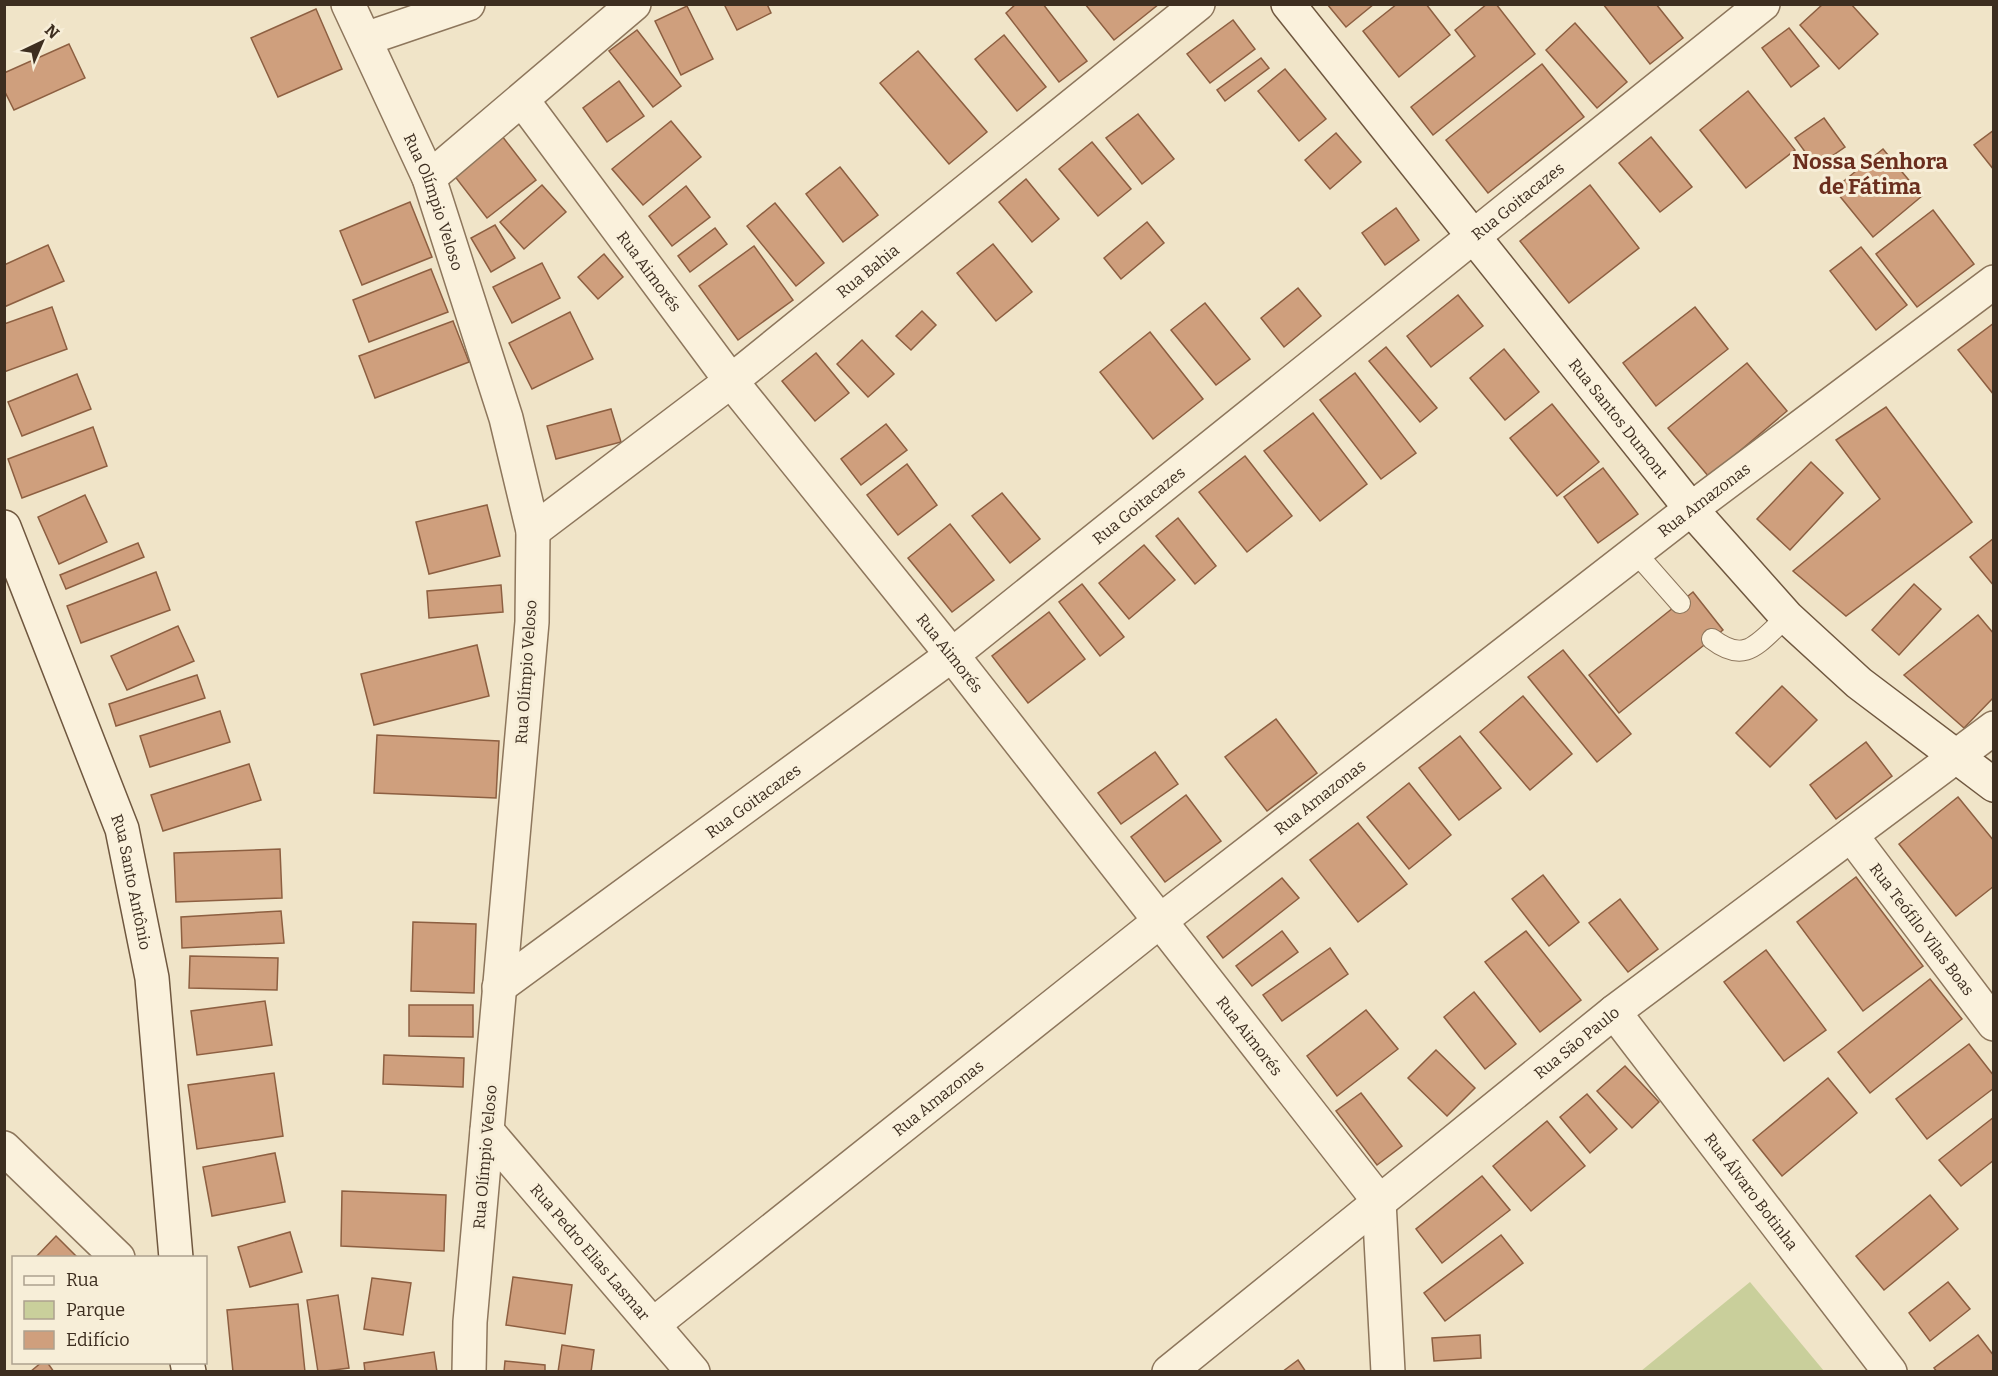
<svg xmlns="http://www.w3.org/2000/svg" width="1998" height="1376" viewBox="0 0 1998 1376" font-family="Bitter,serif">
<style>
.green{fill:#c9cf9b}
.building{fill:#cf9f7d;stroke:#8d5f41;stroke-width:1.5}
.lines{fill:none;stroke-linecap:round;stroke-linejoin:round}
.lane-casing{stroke:#8d765c;stroke-width:22}
.street-casing{stroke:#8d765c;stroke-width:36}
.secondary-casing{stroke:#6f573f;stroke-width:36}
.lane{stroke:#faf1dc;stroke-width:20}
.street{stroke:#faf1dc;stroke-width:33}
.secondary{stroke:#faf1dc;stroke-width:33}
.labels{text-anchor:middle;dominant-baseline:central;stroke-width:6;stroke-linejoin:round;paint-order:stroke}
.street-label{font-size:16px;fill:#3d2e20;stroke:#f7eed8}
.district-label{font-size:22px;font-weight:bold;fill:#6b2e1e;stroke:#f7eed8}
</style>
<rect width="100%" height="100%" fill="#f0e4c8"/>
<polygon class="green" points="1750,1282 1824,1371 1641,1371"/>
<g class="building">
<polygon points="724,4 767,4 771,13 737,30"/>
<polygon points="1016,4 1043,4 1087,61 1059,82 1006,13"/>
<polygon points="1085,4 1159,4 1114,40"/>
<polygon points="1327,4 1374,4 1346,27"/>
<polygon points="1397,4 1426,4 1450,35 1399,77 1363,31"/>
<polygon points="1487,4 1496,4 1535,54 1433,135 1411,107 1475,56 1455,30"/>
<polygon points="1603,4 1656,4 1683,38 1650,64"/>
<polygon points="1823,4 1851,4 1878,34 1839,69 1800,25"/>
<polygon points="687,6 713,59 681,75 655,21"/>
<polygon points="316,9 342,69 278,97 251,38"/>
<polygon points="1233,20 1255,49 1210,83 1187,54"/>
<polygon points="1575,23 1627,82 1597,108 1546,50"/>
<polygon points="1789,28 1819,66 1791,87 1762,48"/>
<polygon points="637,30 681,86 653,107 609,51"/>
<polygon points="1004,35 1046,87 1017,111 975,59"/>
<polygon points="69,44 85,78 14,110 4,90 4,73"/>
<polygon points="918,51 987,132 949,164 880,83"/>
<polygon points="1261,58 1269,68 1225,101 1217,90"/>
<polygon points="1542,64 1584,117 1488,193 1446,140"/>
<polygon points="1285,69 1326,119 1299,141 1258,91"/>
<polygon points="619,81 644,116 607,142 583,108"/>
<polygon points="1748,91 1795,150 1746,188 1700,130"/>
<polygon points="1138,114 1174,159 1142,184 1106,138"/>
<polygon points="1824,118 1845,147 1816,167 1795,138"/>
<polygon points="671,121 701,157 643,205 612,169"/>
<polygon points="1994,130 1994,170 1974,145"/>
<polygon points="1336,133 1361,162 1330,189 1305,160"/>
<polygon points="502,136 536,180 487,218 453,174"/>
<polygon points="1651,137 1692,187 1660,212 1619,163"/>
<polygon points="1092,142 1131,189 1098,216 1059,169"/>
<polygon points="1883,149 1922,196 1873,237 1834,189"/>
<polygon points="840,167 878,215 843,242 806,194"/>
<polygon points="1026,179 1059,219 1032,242 999,202"/>
<polygon points="542,185 566,212 524,249 500,222"/>
<polygon points="1590,185 1639,248 1569,303 1520,241"/>
<polygon points="686,186 710,217 672,246 649,216"/>
<polygon points="410,202 432,257 362,285 340,231"/>
<polygon points="775,203 824,263 796,286 747,226"/>
<polygon points="1396,208 1419,240 1385,265 1362,233"/>
<polygon points="1933,210 1974,264 1917,307 1876,254"/>
<polygon points="1147,222 1164,243 1121,279 1104,258"/>
<polygon points="495,225 515,258 491,272 471,238"/>
<polygon points="715,228 727,244 690,272 678,256"/>
<polygon points="993,244 1032,292 996,321 957,273"/>
<polygon points="48,245 64,281 4,307 4,265"/>
<polygon points="754,246 793,300 738,340 699,286"/>
<polygon points="1861,247 1907,305 1876,330 1830,271"/>
<polygon points="604,254 623,277 598,299 578,277"/>
<polygon points="542,263 560,298 512,323 493,287"/>
<polygon points="431,269 448,312 369,342 353,300"/>
<polygon points="1298,288 1321,316 1284,347 1261,318"/>
<polygon points="1458,295 1483,326 1431,367 1407,336"/>
<polygon points="1205,303 1250,359 1216,385 1171,330"/>
<polygon points="52,307 67,349 4,372 4,324"/>
<polygon points="1695,307 1728,349 1656,406 1623,363"/>
<polygon points="922,311 936,325 911,350 896,336"/>
<polygon points="570,312 593,359 532,389 509,343"/>
<polygon points="453,321 469,362 375,398 359,356"/>
<polygon points="1994,323 1994,395 1958,350"/>
<polygon points="1150,332 1203,399 1153,439 1100,372"/>
<polygon points="862,340 894,374 868,397 837,364"/>
<polygon points="1386,347 1437,408 1420,422 1369,361"/>
<polygon points="1504,349 1539,392 1505,420 1470,378"/>
<polygon points="816,353 849,393 815,421 782,381"/>
<polygon points="1747,363 1787,411 1709,477 1668,428"/>
<polygon points="1355,373 1416,453 1381,479 1320,400"/>
<polygon points="77,374 91,409 22,436 8,402"/>
<polygon points="1552,404 1599,462 1557,496 1510,438"/>
<polygon points="1886,407 1972,522 1846,616 1793,571 1880,499 1836,440"/>
<polygon points="611,409 621,442 556,459 547,426"/>
<polygon points="1313,413 1367,484 1320,521 1264,451"/>
<polygon points="886,424 907,450 861,485 841,459"/>
<polygon points="93,427 107,466 22,498 8,459"/>
<polygon points="1245,456 1292,516 1247,552 1199,492"/>
<polygon points="1811,462 1843,493 1790,550 1757,519"/>
<polygon points="907,464 937,505 898,535 867,495"/>
<polygon points="1603,468 1638,514 1598,543 1564,497"/>
<polygon points="1002,493 1040,539 1010,563 972,516"/>
<polygon points="85,495 107,542 59,564 38,517"/>
<polygon points="487,505 500,556 429,574 416,522"/>
<polygon points="1178,518 1216,566 1195,584 1156,536"/>
<polygon points="950,524 994,580 952,612 908,558"/>
<polygon points="1994,538 1994,586 1970,557"/>
<polygon points="138,543 144,557 66,589 60,575"/>
<polygon points="1144,545 1175,580 1129,619 1099,583"/>
<polygon points="156,572 170,610 81,643 67,606"/>
<polygon points="1082,584 1124,637 1100,656 1059,602"/>
<polygon points="1914,584 1941,609 1899,655 1872,630"/>
<polygon points="501,585 503,612 429,618 427,591"/>
<polygon points="1693,592 1723,630 1619,713 1589,675"/>
<polygon points="1049,612 1085,659 1028,703 992,656"/>
<polygon points="1978,615 1994,634 1994,697 1964,728 1904,675"/>
<polygon points="178,626 194,661 127,690 111,656"/>
<polygon points="477,645 489,696 374,725 361,674"/>
<polygon points="1563,650 1631,734 1597,762 1528,677"/>
<polygon points="197,675 205,698 116,726 109,704"/>
<polygon points="1782,686 1817,720 1770,767 1736,733"/>
<polygon points="1523,696 1572,754 1530,790 1480,732"/>
<polygon points="220,711 230,742 150,767 140,736"/>
<polygon points="1276,719 1317,773 1267,811 1225,757"/>
<polygon points="377,735 499,741 496,798 374,793"/>
<polygon points="1460,736 1501,788 1459,820 1419,768"/>
<polygon points="1866,742 1892,776 1836,819 1810,785"/>
<polygon points="1155,752 1178,784 1121,824 1098,793"/>
<polygon points="249,764 261,800 163,831 151,795"/>
<polygon points="1409,783 1451,835 1409,869 1367,817"/>
<polygon points="1186,795 1221,841 1165,882 1131,837"/>
<polygon points="1958,797 1994,841 1994,886 1956,916 1899,844"/>
<polygon points="1358,823 1407,884 1358,922 1310,860"/>
<polygon points="280,849 282,898 176,902 174,853"/>
<polygon points="1543,875 1579,922 1549,946 1512,899"/>
<polygon points="1856,877 1923,966 1863,1011 1797,922"/>
<polygon points="1282,878 1299,898 1223,958 1207,937"/>
<polygon points="1620,899 1658,949 1628,972 1589,923"/>
<polygon points="281,911 284,943 182,948 181,917"/>
<polygon points="413,922 476,924 474,993 411,991"/>
<polygon points="1282,931 1298,952 1252,986 1236,966"/>
<polygon points="1526,931 1581,1000 1540,1032 1485,962"/>
<polygon points="1330,948 1348,974 1282,1021 1263,995"/>
<polygon points="1766,950 1826,1030 1784,1061 1724,982"/>
<polygon points="190,956 278,958 277,990 189,988"/>
<polygon points="1930,979 1962,1019 1870,1093 1838,1052"/>
<polygon points="1474,992 1516,1044 1485,1069 1444,1017"/>
<polygon points="265,1001 272,1045 197,1055 191,1011"/>
<polygon points="409,1005 473,1005 473,1037 409,1036"/>
<polygon points="1366,1010 1398,1049 1337,1096 1307,1056"/>
<polygon points="1969,1044 1994,1076 1994,1088 1927,1139 1896,1099"/>
<polygon points="1436,1050 1475,1088 1447,1116 1408,1078"/>
<polygon points="384,1055 464,1058 463,1087 383,1084"/>
<polygon points="1625,1066 1659,1102 1632,1128 1597,1091"/>
<polygon points="274,1073 283,1136 197,1149 188,1085"/>
<polygon points="1828,1078 1857,1113 1782,1176 1753,1140"/>
<polygon points="1361,1093 1402,1146 1377,1165 1336,1111"/>
<polygon points="1587,1094 1617,1129 1590,1153 1560,1117"/>
<polygon points="1994,1117 1994,1160 1961,1186 1939,1160"/>
<polygon points="1547,1121 1585,1166 1531,1211 1493,1166"/>
<polygon points="275,1153 285,1202 212,1216 203,1167"/>
<polygon points="1482,1176 1510,1210 1442,1263 1416,1229"/>
<polygon points="342,1191 446,1195 444,1251 341,1246"/>
<polygon points="1930,1195 1958,1229 1884,1290 1856,1256"/>
<polygon points="290,1232 302,1272 250,1287 238,1247"/>
<polygon points="1501,1235 1523,1263 1445,1321 1424,1293"/>
<polygon points="56,1236 78,1258 35,1258"/>
<polygon points="513,1277 572,1285 565,1334 506,1325"/>
<polygon points="372,1278 411,1283 403,1335 364,1329"/>
<polygon points="1948,1282 1970,1309 1930,1341 1909,1313"/>
<polygon points="338,1295 349,1368 318,1372 307,1300"/>
<polygon points="298,1304 305,1372 233,1372 227,1310"/>
<polygon points="1480,1335 1481,1358 1434,1361 1432,1338"/>
<polygon points="1978,1335 1994,1356 1994,1372 1937,1372 1934,1368"/>
<polygon points="562,1345 594,1350 591,1372 558,1372"/>
<polygon points="434,1352 437,1372 365,1372 364,1363"/>
<polygon points="1298,1360 1306,1372 1282,1372"/>
<polygon points="505,1361 545,1365 545,1372 504,1372"/>
<polygon points="42,1362 47,1362 54,1372 30,1372"/>
</g>
<g class="lines">
<g class="lane-casing">
<g id="lane">
<polyline points="1636,553 1680,603"/>
<path d="M 1712,639 C 1747,666 1759,641 1787,617"/>
</g>
</g>
<g class="street-casing">
<g id="street">
<path id="s1" d="M 348,4 L 429,178 L 506,418 L 533,531 L 532,622 L 470,1322 L 469,1372"/>
<polyline points="365,39 468,4"/>
<path id="s2" d="M 523,101 L 731,381 L 952,655 L 1379,1201 L 1388,1372"/>
<polyline points="429,178 634,4"/>
<path id="s3" d="M 533,531 L 731,381 L 1198,4"/>
<path id="s4" d="M 1851,835 L 1994,1024"/>
<path id="s5" d="M 499,987 L 952,655 L 1763,4"/>
<path id="s6" d="M 1614,1012 L 1890,1372"/>
<path id="s7" d="M 487,1131 L 693,1372"/>
<polyline points="4,1148 118,1258"/>
<path id="s8" d="M 654,1324 L 1160,921 L 1691,509 L 1994,282"/>
<path id="s9" d="M 1169,1372 L 1614,1012 L 1994,728"/>
</g>
</g>
<g class="secondary-casing">
<g id="secondary">
<path id="s10" d="M 1288,4 L 1691,509 L 1787,617 L 1859,683 L 1994,785"/>
<path id="s11" d="M 4,527 L 122,829 L 152,978 L 176,1258"/>
<polyline points="187,1362 189,1372"/>
</g>
</g>
<use href="#lane" class="lane"/>
<use href="#street" class="street"/>
<use href="#secondary" class="secondary"/>
</g>
<g class="labels">
<g class="street-label">
<text stroke="none"><textPath href="#s5" startOffset="1287">Rua Goitacazes</textPath></text>
<text stroke="none"><textPath href="#s1" startOffset="216">Rua Olímpio Veloso</textPath></text>
<text stroke="none"><textPath href="#s2" startOffset="212">Rua Aimorés</textPath></text>
<text stroke="none"><textPath href="#s3" startOffset="424">Rua Bahia</textPath></text>
<text stroke="none"><textPath href="#s10" startOffset="530">Rua Santos Dumont</textPath></text>
<text stroke="none"><textPath href="#s8" startOffset="1335">Rua Amazonas</textPath></text>
<text stroke="none"><textPath href="#s5" startOffset="801">Rua Goitacazes</textPath></text>
<text stroke="none"><textPath href="#s2" startOffset="698">Rua Aimorés</textPath></text>
<text transform="translate(526 672) rotate(-86)">Rua Olímpio Veloso</text>
<text stroke="none"><textPath href="#s8" startOffset="849">Rua Amazonas</textPath></text>
<text stroke="none"><textPath href="#s5" startOffset="315">Rua Goitacazes</textPath></text>
<text stroke="none"><textPath href="#s11" startOffset="378">Rua Santo Antônio</textPath></text>
<text stroke="none"><textPath href="#s4" startOffset="118">Rua Teófilo Vilas Boas</textPath></text>
<text stroke="none"><textPath href="#s2" startOffset="1184">Rua Aimorés</textPath></text>
<text stroke="none"><textPath href="#s9" startOffset="524">Rua São Paulo</textPath></text>
<text stroke="none"><textPath href="#s8" startOffset="363">Rua Amazonas</textPath></text>
<text transform="translate(485 1157) rotate(-85)">Rua Olímpio Veloso</text>
<text stroke="none"><textPath href="#s6" startOffset="226">Rua Álvaro Botinha</textPath></text>
<text stroke="none"><textPath href="#s7" startOffset="159">Rua Pedro Elias Lasmar</textPath></text>
</g>
<g class="district-label">
<text x="1870" y="161">Nossa Senhora<tspan x="1870" dy="25">de Fátima</tspan></text>
</g>
</g>
<rect width="1998" height="1376" fill="none" stroke="#3d2e20" stroke-width="12"/>
<rect x="12" y="1256" width="195" height="108" fill="#f7eed8" stroke="#ada18e" stroke-width="1.5"/>
<rect x="24" y="1276" width="30" height="9" fill="#faf1dc" stroke="#ada18e" stroke-width="1.5"/>
<text x="66" y="1286" font-size="18" fill="#3d2e20">Rua</text>
<rect x="24" y="1301" width="30" height="18" fill="#c9cf9b" stroke="#ada18e" stroke-width="1.5"/>
<text x="66" y="1316" font-size="18" fill="#3d2e20">Parque</text>
<rect x="24" y="1331" width="30" height="18" fill="#cf9f7d" stroke="#ada18e" stroke-width="1.5"/>
<text x="66" y="1346" font-size="18" fill="#3d2e20">Edifício</text>
<g transform="translate(42 42) rotate(44)" stroke="#f7eed8" stroke-width="4.5" paint-order="stroke">
<path d="M0-4.5L10 22L0 15L-10 22Z" fill="#3d2e20"/>
<text y="-9" font-size="16" font-weight="bold" text-anchor="middle" fill="#3d2e20">N</text>
</g>
</svg>
